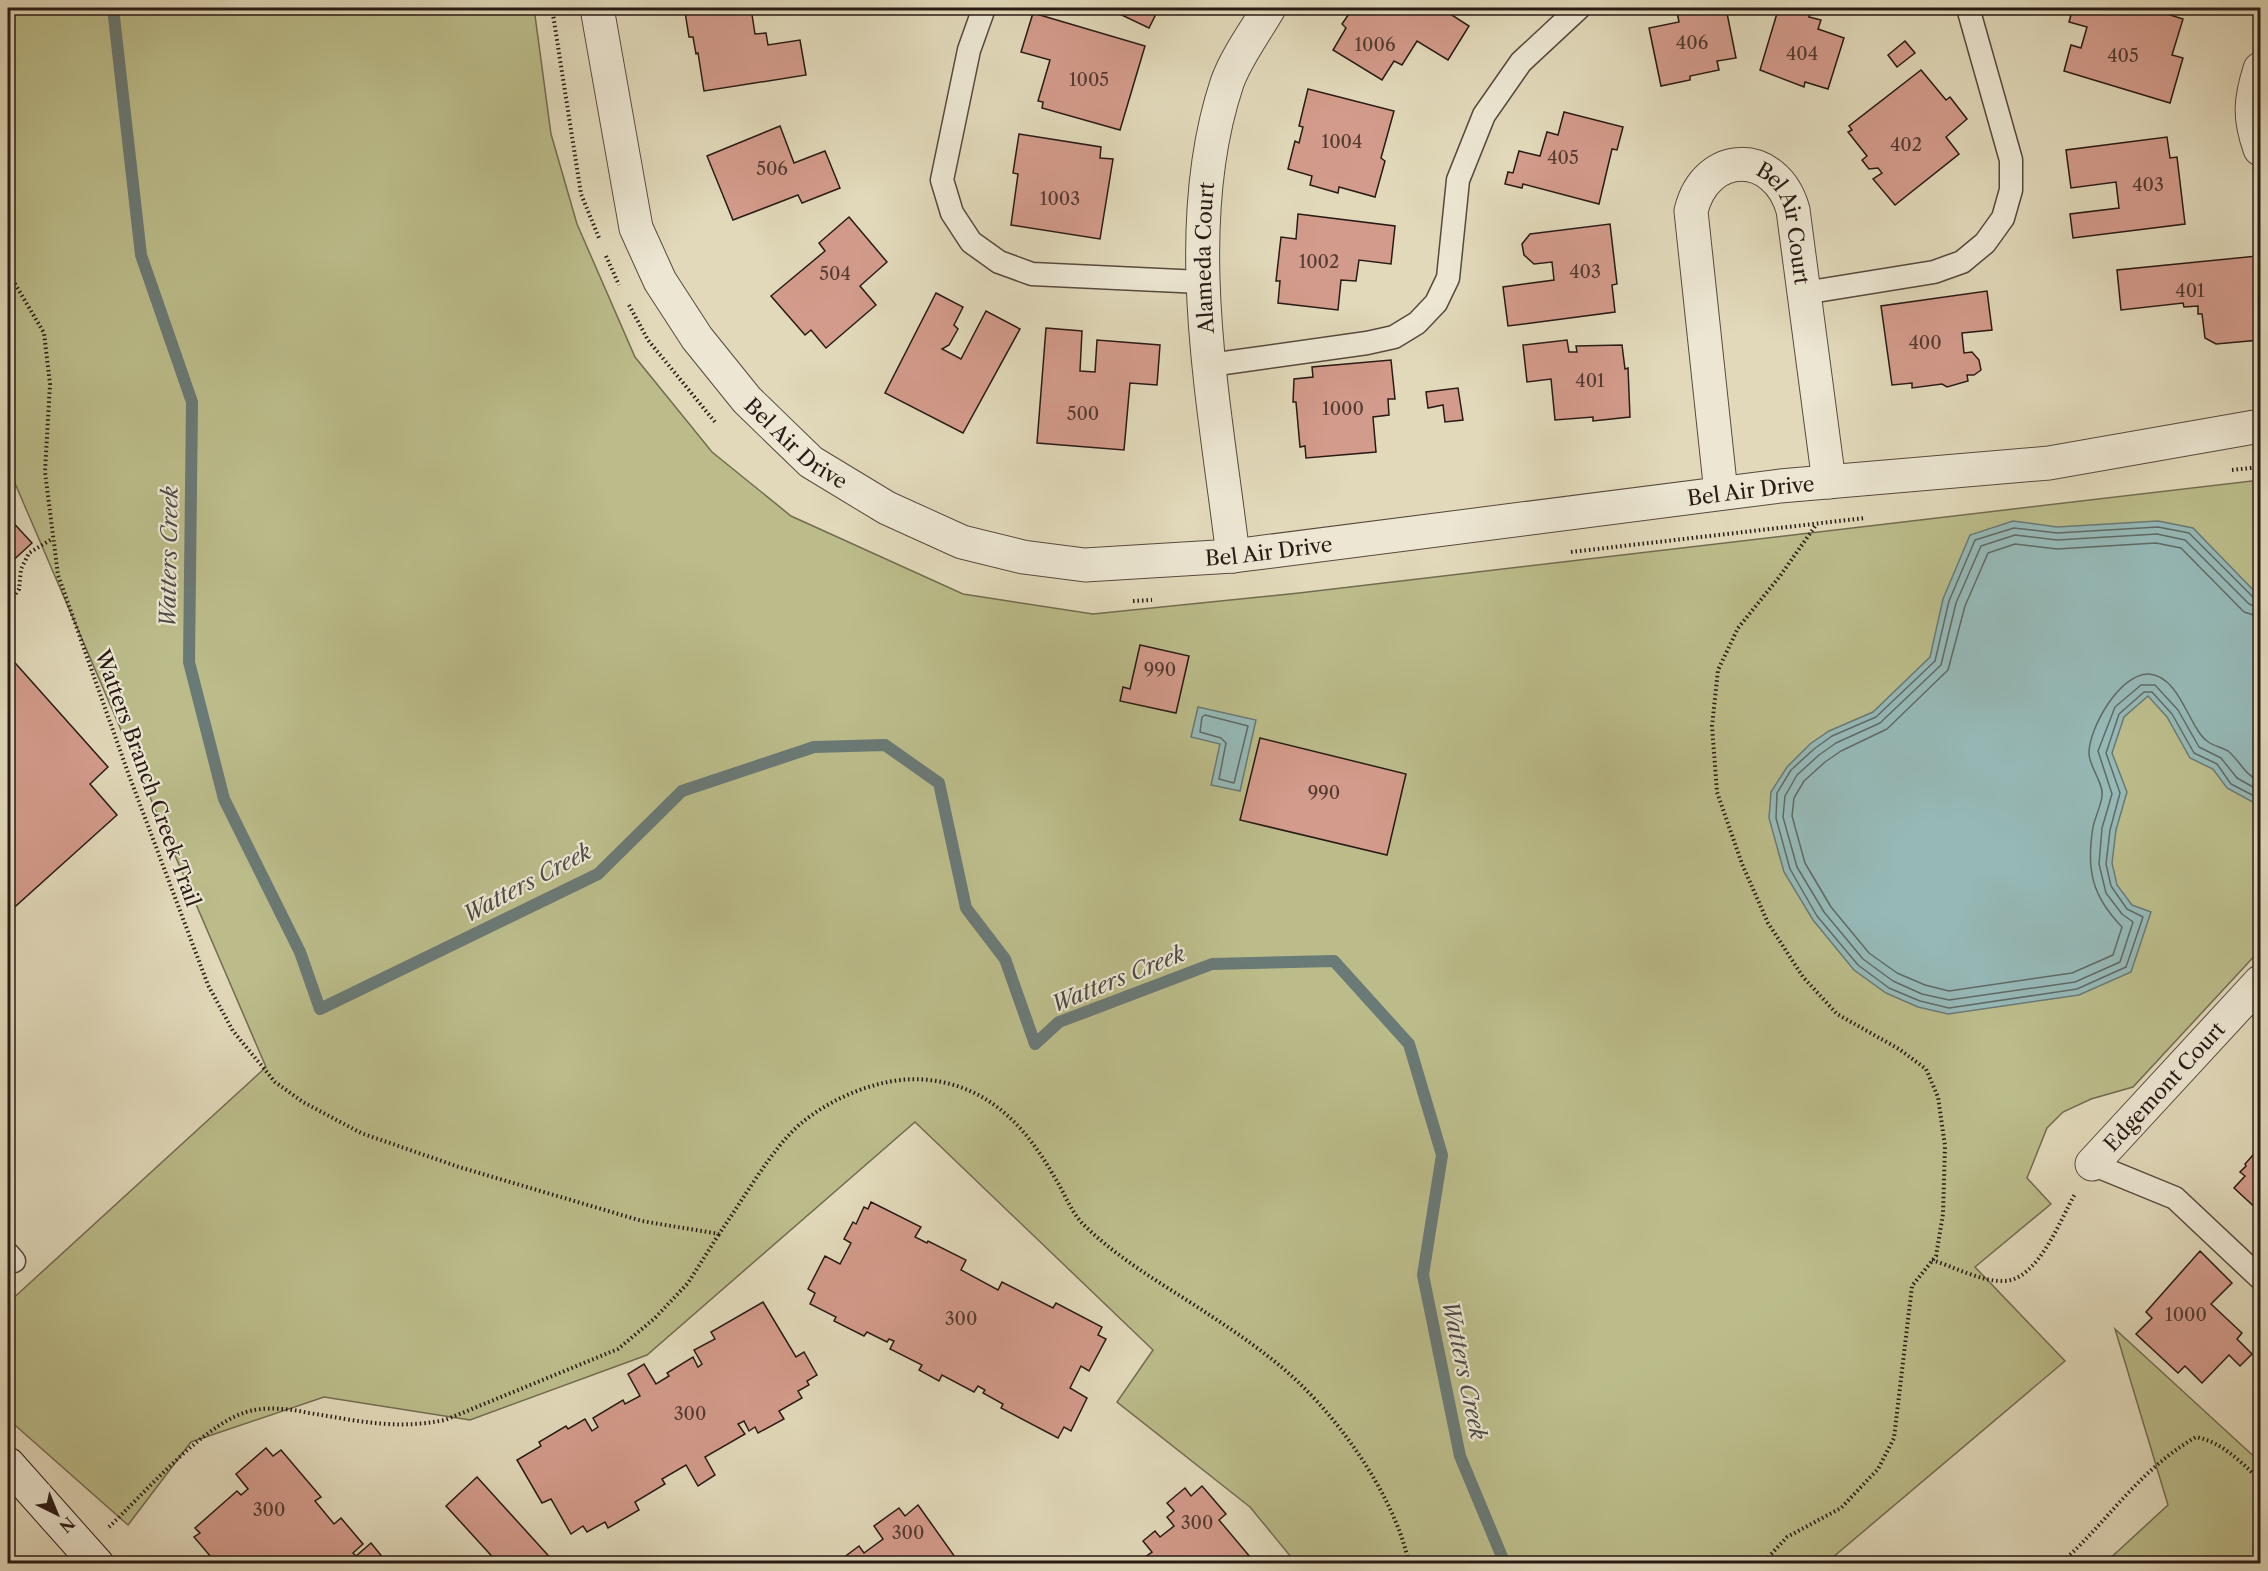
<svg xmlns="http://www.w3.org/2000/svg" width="2268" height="1571" viewBox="0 0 2268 1571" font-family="'Libre Caslon Text',serif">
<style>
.green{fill:#bbbc8a;stroke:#726c50;stroke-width:1.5}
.water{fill:#96b9b7;stroke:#6a7a76;stroke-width:1.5}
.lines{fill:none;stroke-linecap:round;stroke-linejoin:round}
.shore{stroke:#606a66;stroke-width:1.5}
.stream{stroke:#6a7a76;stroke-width:12}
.building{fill:#d39b8b;stroke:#291b15;stroke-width:1.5}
.service-casing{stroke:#574a3e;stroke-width:25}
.minor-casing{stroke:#574a3e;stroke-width:35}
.tertiary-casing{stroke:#574a3e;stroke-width:35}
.secondary-casing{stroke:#291b15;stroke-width:35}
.path{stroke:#291b15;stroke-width:4;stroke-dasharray:1.5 3;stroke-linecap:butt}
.service{stroke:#ece6d2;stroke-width:22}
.minor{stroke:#ece6d2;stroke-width:33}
.tertiary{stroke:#ece6d2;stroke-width:33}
.secondary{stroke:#ece6d2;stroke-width:33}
.labels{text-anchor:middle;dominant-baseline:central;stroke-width:4.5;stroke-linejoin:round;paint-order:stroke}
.number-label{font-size:18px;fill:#543b32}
.street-label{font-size:21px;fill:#291b15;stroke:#ece6d2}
.water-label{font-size:22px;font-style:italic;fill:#4a4a46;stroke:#ece6d2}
</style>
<rect width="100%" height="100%" fill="#e1d9ba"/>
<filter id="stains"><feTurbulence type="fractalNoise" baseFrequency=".00333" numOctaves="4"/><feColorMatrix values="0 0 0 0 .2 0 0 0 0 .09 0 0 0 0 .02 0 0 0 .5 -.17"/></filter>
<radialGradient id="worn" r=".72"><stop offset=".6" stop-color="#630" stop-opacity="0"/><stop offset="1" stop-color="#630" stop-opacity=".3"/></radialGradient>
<g class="green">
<polygon points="8,8 534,8 551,134 577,224 635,357 712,452 791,516 963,594 1093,614 1299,593 2260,480 2260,950 2133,1087 2091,1099 2063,1112 2047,1128 2027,1178 2051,1204 1975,1267 2065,1361 1826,1563 1296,1563 1250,1507 1117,1402 1153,1350 915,1122 647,1355 470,1420 324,1397 191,1442 128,1525 8,1419 8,1303 266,1067 8,467"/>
<polygon points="2115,1329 2260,1462 2260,1563 2105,1563 2168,1505"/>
</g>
<g class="water">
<polygon points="2013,521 2057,527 2158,521 2193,528 2260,597 2260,806 2227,788 2213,769 2190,758 2167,717 2148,696 2124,717 2112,753 2127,792 2116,830 2112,863 2117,885 2132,905 2151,912 2131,972 2079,995 1948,1014 1918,1007 1886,993 1854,970 1813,920 1784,872 1769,818 1771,792 1787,767 1810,744 1829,731 1873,712 1930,657 1943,599 1970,535"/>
<polygon points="1198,707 1256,720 1240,791 1211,785 1220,744 1191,737"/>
</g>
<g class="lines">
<g class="shore">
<polyline points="2260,600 2254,598 2189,533 2158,527 2057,533 2014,528 1975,540 1949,601 1935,661 1876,717 1832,736 1814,749 1791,770 1777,793 1776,818 1790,869 1817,916 1858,965 1889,988 1920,1001 1949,1008 2077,989 2126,967 2143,917 2127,909 2111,886 2106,864 2110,830 2120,793 2106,753 2119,714 2144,692 2152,692 2172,714 2194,753 2217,764 2231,784 2260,799"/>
<polyline points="2260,608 2249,604 2185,540 2157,534 2057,540 2015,535 1981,546 1956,603 1941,665 1880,723 1836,743 1819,755 1797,775 1785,796 1783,817 1797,867 1824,912 1863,959 1893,981 1922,994 1949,1000 2075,982 2120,962 2133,922 2122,914 2106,893 2099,864 2102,828 2112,794 2098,751 2115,707 2141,685 2155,685 2178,710 2199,747 2221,758 2237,778 2260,791"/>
<path d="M 2260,617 L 2244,612 L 2181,548 L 2156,543 L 2057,549 L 2015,544 L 1988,553 L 1965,606 L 1948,670 L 1887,729 L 1841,751 L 1825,762 L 1804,781 L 1794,798 L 1792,816 L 1805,863 L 1831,907 L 1869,953 L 1897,973 L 1925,985 L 1949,991 L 2072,973 L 2113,955 L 2122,927 C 2092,896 2086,870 2093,827 C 2095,817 2101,806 2102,796 C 2104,783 2089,767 2089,753 C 2089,728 2120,673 2149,674 C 2180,676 2189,728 2207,741 C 2213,746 2221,747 2228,751 C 2241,762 2243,773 2260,782"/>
<polygon points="1205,715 1248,726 1234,783 1219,779 1226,743 1221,738 1200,732 1202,717"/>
</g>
<polyline class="stream" points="113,8 141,255 192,402 189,662 224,799 300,952 320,1009 598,874 682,791 814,747 885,745 939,783 966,908 1005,959 1035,1044 1059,1022 1212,964 1334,961 1409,1044 1442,1155 1423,1275 1460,1456 1505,1564"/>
</g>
<g class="building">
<polygon points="717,8 751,8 755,34 766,33 768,45 800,40 806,75 704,91 698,53 696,54 693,37 689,37 685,12"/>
<polygon points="1107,8 1159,8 1149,28"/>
<polygon points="1353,8 1441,8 1469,26 1448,60 1417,41 1402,65 1394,61 1382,80 1333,50 1346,28 1342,24"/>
<polygon points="1694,8 1726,8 1736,58 1717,61 1719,70 1690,76 1690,80 1661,86 1649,28 1679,22 1677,12"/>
<polygon points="1771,8 1812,8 1809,17 1821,20 1818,29 1844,38 1828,89 1805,82 1804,87 1760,70 1778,10"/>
<polygon points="2073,8 2148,8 2183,19 2172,55 2183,58 2170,103 2064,71 2071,45 2081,48 2087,27 2069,22"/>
<polygon points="1033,13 1145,46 1120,130 1042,108 1043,102 1038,101 1050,60 1021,52"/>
<polygon points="1905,41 1915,53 1897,67 1888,55"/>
<polygon points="1921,70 1946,100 1950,97 1967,119 1946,137 1959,154 1895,205 1873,179 1882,173 1878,168 1869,169 1862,160 1867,156 1848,132 1852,130 1849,126"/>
<polygon points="1308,89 1394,111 1381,158 1385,161 1375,197 1339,187 1338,193 1310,185 1312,176 1288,169 1295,141 1299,143 1303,127 1299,126"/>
<polygon points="1564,112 1623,127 1617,150 1612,149 1599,204 1523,184 1522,188 1505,184 1508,172 1513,173 1519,151 1540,156 1547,132 1558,135"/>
<polygon points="780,126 794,163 825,151 840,188 802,203 798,195 733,220 707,156"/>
<polygon points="1019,134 1101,147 1100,158 1113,159 1100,239 1011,225 1018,174 1013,173"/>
<polygon points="2167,137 2170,158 2177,157 2185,224 2073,238 2070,214 2119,208 2116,182 2071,188 2066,150"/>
<polygon points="1298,214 1395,226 1391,264 1359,260 1356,281 1341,280 1338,310 1278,303 1280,281 1276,281 1281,237 1296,239"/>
<polygon points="849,217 887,262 860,286 876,305 826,348 811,330 805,335 771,296 825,251 819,243"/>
<polygon points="1610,224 1617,284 1612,285 1615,312 1508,326 1503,287 1554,280 1552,262 1534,264 1524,255 1522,244 1530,234"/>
<polygon points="2257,256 2260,277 2260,340 2216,344 2205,338 2202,314 2198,314 2198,306 2184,307 2183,303 2121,310 2117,270"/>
<polygon points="1987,291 1992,330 1962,333 1964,353 1972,352 1979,360 1981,370 1974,375 1967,375 1968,381 1947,387 1942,384 1912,388 1912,383 1892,385 1881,306"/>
<polygon points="936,293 963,307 954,325 958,329 949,345 942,349 961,359 986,311 1020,329 963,433 885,393"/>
<polygon points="1046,328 1082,331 1080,371 1095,372 1097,340 1160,345 1157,385 1130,383 1124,450 1037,443"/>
<polygon points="1567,340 1569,352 1577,352 1576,346 1622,345 1625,369 1628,368 1630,417 1593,421 1593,417 1555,420 1551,379 1527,382 1523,345"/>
<polygon points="1391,360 1395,399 1388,399 1389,415 1373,417 1376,452 1306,458 1305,446 1300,447 1296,402 1293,402 1294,379 1313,377 1312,367"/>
<polygon points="1458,388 1463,420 1445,422 1443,405 1428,408 1426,392"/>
<polygon points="8,517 32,543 8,565"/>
<polygon points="1140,645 1189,656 1176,713 1120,701 1123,687 1130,689"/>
<polygon points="8,655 108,767 90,784 117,815 8,913"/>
<polygon points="1260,738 1406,774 1387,855 1240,820"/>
<polygon points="2260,1147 2260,1212 2234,1188 2245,1176 2240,1172 2246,1166 2245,1164"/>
<polygon points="871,1202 921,1227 915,1237 927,1243 928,1241 966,1260 961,1270 998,1290 1002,1282 1053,1308 1056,1303 1102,1327 1098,1335 1106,1339 1089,1371 1081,1366 1070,1388 1087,1398 1071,1431 1064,1427 1058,1438 1001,1408 1003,1404 983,1393 985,1390 978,1386 974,1392 942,1375 939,1381 919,1370 922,1365 890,1349 894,1341 889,1339 887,1342 867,1332 864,1336 834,1321 836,1317 810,1304 815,1293 808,1289 825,1256 840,1264 851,1243 844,1239 853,1222 856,1224 864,1207 868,1209"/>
<polygon points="2200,1251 2232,1283 2211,1304 2242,1333 2237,1339 2252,1354 2240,1366 2229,1355 2202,1383 2185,1366 2178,1373 2136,1334 2152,1318 2146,1312"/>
<polygon points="763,1302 796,1357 804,1352 817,1375 807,1381 809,1385 798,1391 802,1398 779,1411 784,1419 758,1433 755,1427 749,1431 744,1421 738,1424 745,1434 705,1457 715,1475 698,1486 686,1465 662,1479 665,1484 635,1502 639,1510 608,1528 605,1522 587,1532 583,1526 571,1534 551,1499 542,1503 517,1460 541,1446 539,1442 566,1426 568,1429 585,1419 592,1431 598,1427 593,1418 623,1400 625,1404 640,1396 628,1374 644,1364 656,1384 669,1376 667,1373 693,1357 698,1367 702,1364 694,1350 715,1339 711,1332"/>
<polygon points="266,1448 273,1456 281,1450 321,1497 315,1501 334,1524 341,1518 363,1544 353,1553 356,1556 371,1543 384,1559 378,1564 217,1564 194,1537 200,1533 195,1528 237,1491 241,1495 248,1489 236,1474"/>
<polygon points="477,1477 556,1564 499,1564 446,1506"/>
<polygon points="1202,1486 1226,1514 1219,1520 1256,1564 1144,1564 1141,1560 1152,1552 1143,1541 1155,1531 1160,1537 1174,1526 1167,1517 1174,1511 1167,1503 1185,1488 1191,1496"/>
<polygon points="918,1505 955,1557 950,1561 952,1564 835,1564 859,1546 864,1553 883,1539 874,1526 899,1508 905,1516"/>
</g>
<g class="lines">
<g class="service-casing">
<g id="service">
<polyline points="984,8 969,50 942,180 952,213 971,242 999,262 1032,274 1201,282"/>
<polyline points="1804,293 1934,272 1962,262 1985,243 2003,218 2011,190 2011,160 1968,8"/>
<polyline points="1210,365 1367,343 1394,337 1417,323 1436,303 1448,278 1458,180 1484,115 1521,62 1579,8"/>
<polyline points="2092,1164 2175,1198 2260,1278"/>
<polyline points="8,1254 14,1261"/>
</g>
</g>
<g class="minor-casing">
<g id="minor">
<path d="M 2260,69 C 2250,100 2249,118 2260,149"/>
<path id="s1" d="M 1721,493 L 1691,211 C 1706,149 1776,149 1793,210 L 1829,482"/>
<path id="s2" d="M 1233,556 C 1215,404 1178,230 1227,83 C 1236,57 1256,31 1269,8"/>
<path id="s3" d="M 2092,1164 L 2260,982"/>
</g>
</g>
<g class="tertiary-casing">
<g id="tertiary">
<path id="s4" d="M 597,8 L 636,228 L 660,281 L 697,338 L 747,400 L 811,462 L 887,508 L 962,542 L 1023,557 L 1085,565 L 1233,556 L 1780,486 L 2049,463 L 2260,426"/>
</g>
</g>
<g class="secondary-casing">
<polyline id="secondary" points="8,1464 97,1564"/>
</g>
<g class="path">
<polyline points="552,8 581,194 599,238"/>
<polyline points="606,256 619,285"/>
<path d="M 8,272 L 44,333 L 50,384 L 45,472 L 58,575 L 127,770 L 208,985 L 233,1031 L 275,1082 L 303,1102 L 361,1133 L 459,1167 L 642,1221 L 719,1234 C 740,1204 763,1164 787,1137 C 818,1102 881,1074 929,1080 C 990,1087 1026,1127 1055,1178 C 1064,1192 1071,1212 1083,1224 C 1120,1261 1168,1287 1211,1316 C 1234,1331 1257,1347 1279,1365 C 1333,1409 1395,1494 1409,1564"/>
<polyline points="629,305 648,340 715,422"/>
<polyline points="2232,470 2260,467"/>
<polyline points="1571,552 1865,518"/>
<polyline points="1133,601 1152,600"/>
<polyline points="8,605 19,589 21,569 29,553 52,539"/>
<path d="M 1932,1260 C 1954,1267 1982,1282 2004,1281 C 2038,1280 2060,1220 2075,1194"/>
<path d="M 109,1527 C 144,1494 208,1418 254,1410 C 272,1407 291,1409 309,1413 C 359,1421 395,1430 445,1420 L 618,1349 L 655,1318 L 688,1283 L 719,1234"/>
<polyline points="1762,1564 1787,1537 1841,1508 1878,1469 1894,1438 1912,1286 1936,1256 1943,1214 1945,1146 1938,1097 1926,1069 1899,1049 1837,1014 1803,977 1768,923 1742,864 1717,792 1712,726 1718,670 1738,628 1780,576 1816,525"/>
<path d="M 2060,1564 C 2109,1521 2136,1472 2196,1437 C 2222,1442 2241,1462 2260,1480"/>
</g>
<use href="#service" class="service"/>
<use href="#minor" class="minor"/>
<use href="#tertiary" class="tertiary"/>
<use href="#secondary" class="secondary"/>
</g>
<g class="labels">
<g class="number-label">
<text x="1692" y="43">406</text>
<text x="1375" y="45">1006</text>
<text x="1802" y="54">404</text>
<text x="2123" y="56">405</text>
<text x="1089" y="80">1005</text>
<text x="1342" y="142">1004</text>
<text x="1906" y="145">402</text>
<text x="1563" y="158">405</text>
<text x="772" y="169">506</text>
<text x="2148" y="185">403</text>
<text x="1060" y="199">1003</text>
<text x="1319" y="262">1002</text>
<text x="1585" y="272">403</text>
<text x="835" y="274">504</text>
<text x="2190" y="291">401</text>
<text x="1925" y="343">400</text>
<text x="1590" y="381">401</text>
<text x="1343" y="409">1000</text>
<text x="1083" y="414">500</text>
<text x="1160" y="670">990</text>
<text x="1324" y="793">990</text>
<text x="2186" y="1315">1000</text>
<text x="961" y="1319">300</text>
<text x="690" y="1414">300</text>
<text x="269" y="1510">300</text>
<text x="1197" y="1523">300</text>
<text x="908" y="1533">300</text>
</g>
<g class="street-label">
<text stroke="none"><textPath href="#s1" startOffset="441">Bel Air Court</textPath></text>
<text stroke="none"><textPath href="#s2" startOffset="300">Alameda Court</textPath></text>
<text stroke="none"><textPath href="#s4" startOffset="495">Bel Air Drive</textPath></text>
<text stroke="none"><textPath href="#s4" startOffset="1485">Bel Air Drive</textPath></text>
<text stroke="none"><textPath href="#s4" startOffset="999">Bel Air Drive</textPath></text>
<text transform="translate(148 778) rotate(70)">Watters Branch Creek Trail</text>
<text stroke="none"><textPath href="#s3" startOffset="106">Edgemont Court</textPath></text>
</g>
<g class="water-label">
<text transform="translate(169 557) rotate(-89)">Watters Creek</text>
<text transform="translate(527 883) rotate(-28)">Watters Creek</text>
<text transform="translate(1118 979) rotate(-22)">Watters Creek</text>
<text transform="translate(1464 1370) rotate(78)">Watters Creek</text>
</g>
</g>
<rect width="2268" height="1571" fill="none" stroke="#e1d9ba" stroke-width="30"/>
<rect x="9" y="9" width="2250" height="1553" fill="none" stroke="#291b15" stroke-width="3"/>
<rect x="15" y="15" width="2238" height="1541" fill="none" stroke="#291b15" stroke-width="1.5"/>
<g transform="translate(57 1514) rotate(137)" stroke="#ece6d2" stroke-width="4.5" paint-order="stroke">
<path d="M0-4.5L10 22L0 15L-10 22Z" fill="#291b15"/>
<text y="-9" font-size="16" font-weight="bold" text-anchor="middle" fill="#291b15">N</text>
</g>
<rect width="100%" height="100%" filter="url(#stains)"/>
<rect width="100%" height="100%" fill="url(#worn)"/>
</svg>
